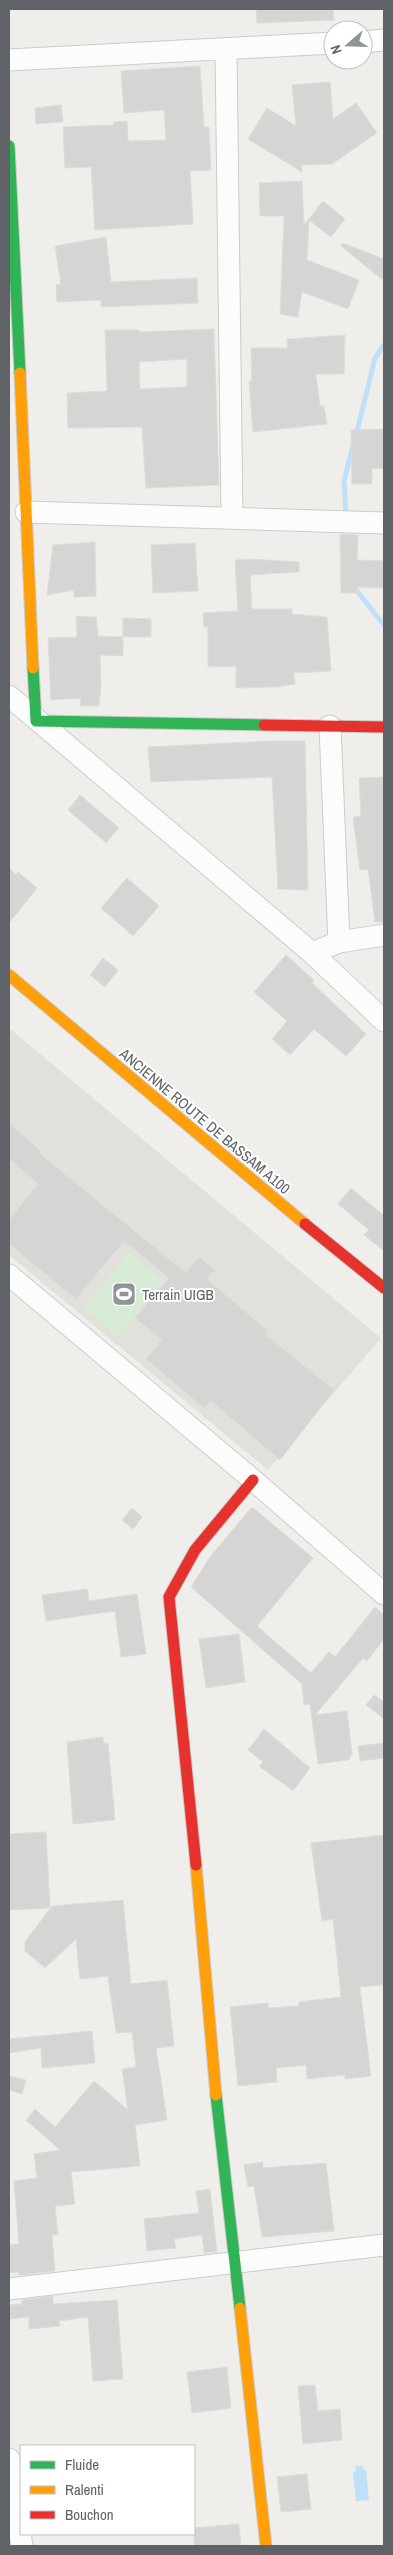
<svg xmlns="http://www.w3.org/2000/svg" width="393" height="2555" viewBox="0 0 393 2555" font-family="'Archivo Narrow',sans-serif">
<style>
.education{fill:#e2e0da}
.green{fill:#d8ebd6}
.water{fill:#bfe0f9}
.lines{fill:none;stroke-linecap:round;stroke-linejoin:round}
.stream{stroke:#bfe0f9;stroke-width:5}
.building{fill:#d6d5d3;stroke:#deddd9;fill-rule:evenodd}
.street-casing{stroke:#cbcccc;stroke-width:23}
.fast-casing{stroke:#cacacb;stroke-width:13}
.slow-casing{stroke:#cacacb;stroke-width:13}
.jam-casing{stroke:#cacacb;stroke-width:13}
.street{stroke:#fdfcfc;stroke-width:21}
.fast{stroke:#30b455;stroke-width:11}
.slow{stroke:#ff9f0a;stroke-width:11}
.jam{stroke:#e5322d;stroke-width:11}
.labels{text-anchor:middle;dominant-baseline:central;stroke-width:4;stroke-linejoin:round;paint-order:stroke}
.street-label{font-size:15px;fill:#5f6368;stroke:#fff}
.poi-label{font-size:15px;fill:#5f6368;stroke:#fff;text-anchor:start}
</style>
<rect width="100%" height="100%" fill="#efeeea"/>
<polygon class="education" points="9,1028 381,1338 268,1470 9,1255"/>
<polygon class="green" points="129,1252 164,1280 119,1337 83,1309"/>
<polygon class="water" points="355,2466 363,2466 363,2470 366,2470 369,2500 356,2501 353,2472 356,2471"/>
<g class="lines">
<g class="stream">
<polyline points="356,435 375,358 384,345"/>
<polyline points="346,516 344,481 353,446"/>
<polyline points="353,586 384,625"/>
</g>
</g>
<g class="building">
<polygon points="256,9 333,9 334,20 257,23"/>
<polygon points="200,66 204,127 209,127 211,170 190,171 193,224 95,230 91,167 65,168 63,127 114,125 114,122 127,121 128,141 166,140 164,110 124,113 121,71"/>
<polygon points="330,82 333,119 356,103 377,133 332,164 302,165 302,172 248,139 267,108 296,126 292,85"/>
<polygon points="61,105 63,122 36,124 35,108"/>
<polygon points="302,181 304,225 323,201 345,219 331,237 309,220 307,260 359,280 348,309 302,292 298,317 280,314 284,216 260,216 259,183"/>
<polygon points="106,237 111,282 197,278 198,303 101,307 101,300 57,302 56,285 61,284 55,246"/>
<polygon points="343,243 384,259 384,281 341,246"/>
<path d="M 214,329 L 219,485 L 146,488 L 142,427 L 68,428 L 67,393 L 107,391 L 105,330 L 139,330 L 139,332 ZM 187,359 L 187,387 L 140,389 L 139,362 Z"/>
<polygon points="345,335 344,374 316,374 320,406 324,406 327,424 253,432 249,381 252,381 251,348 288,348 287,339"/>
<polygon points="384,429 384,469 372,468 372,484 352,484 351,430"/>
<polygon points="340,534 358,535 357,560 384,561 384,588 357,587 357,593 341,593"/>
<polygon points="95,542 96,596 74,597 74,590 47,595 53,545"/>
<polygon points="195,543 198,591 153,593 151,545"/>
<polygon points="249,559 299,562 299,572 250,575 252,609 292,609 292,614 327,617 331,671 294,673 295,684 277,687 236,688 236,666 208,667 208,627 204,627 203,613 238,611 235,560"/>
<polygon points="76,616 96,617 98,636 123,637 123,656 100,655 101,684 99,706 80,706 81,698 51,700 48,638 77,637"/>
<polygon points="123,618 151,619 151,637 123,637"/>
<polygon points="271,741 305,741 308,890 278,889 272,777 151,782 148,747"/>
<polygon points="384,777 384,922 375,922 368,869 360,870 353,817 361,816 359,778"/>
<polygon points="80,795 119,828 106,843 68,810"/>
<polygon points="9,867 16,875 18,872 37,888 9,923"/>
<polygon points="127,878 159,906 133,936 101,908"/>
<polygon points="286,955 314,980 312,983 366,1034 346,1056 314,1029 290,1055 272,1039 287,1021 254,992"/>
<polygon points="103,958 118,970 105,987 90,975"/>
<polygon points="9,1123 41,1151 39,1153 186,1273 199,1257 215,1270 207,1279 268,1331 265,1334 334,1390 280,1460 211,1401 204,1408 146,1359 162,1340 135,1318 169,1278 124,1241 76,1299 9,1244 9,1220 38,1184 9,1158"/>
<polygon points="351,1188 382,1214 384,1212 384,1251 364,1235 369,1230 338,1204"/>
<polygon points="252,1507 313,1558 257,1626 311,1673 329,1652 335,1657 375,1607 384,1615 384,1639 367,1661 363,1658 315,1715 347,1711 352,1754 348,1760 318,1764 310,1704 304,1705 302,1684 191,1587 210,1557"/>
<polygon points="132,1508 142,1517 133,1529 122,1520"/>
<polygon points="87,1589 89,1601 137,1594 146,1654 121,1657 115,1611 46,1621 42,1595"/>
<polygon points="239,1634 245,1682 206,1688 199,1639"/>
<polygon points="374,1695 384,1702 384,1719 366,1705"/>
<polygon points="264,1729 310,1768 293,1791 259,1766 263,1762 248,1750"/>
<polygon points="103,1737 104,1744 108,1743 115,1820 73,1824 67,1742"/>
<polygon points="384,1743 384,1758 360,1761 358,1746"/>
<polygon points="46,1832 50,1908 9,1910 9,1834"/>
<polygon points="384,1835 384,1985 360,1987 371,2076 345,2079 345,2075 307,2079 306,2065 276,2068 277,2082 238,2086 230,2007 268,2003 269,2008 299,2006 299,2002 341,1997 333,1919 322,1921 311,1843"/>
<polygon points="123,1900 131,1984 167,1980 174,2046 156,2048 167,2120 135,2125 140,2166 71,2172 75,2204 55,2206 58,2235 52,2235 55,2271 19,2275 19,2272 9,2273 9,2245 19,2244 14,2181 37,2178 34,2154 60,2150 26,2120 35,2109 55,2127 94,2081 128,2110 122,2069 136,2067 132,2032 116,2033 108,1976 80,1979 76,1939 45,1968 25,1951 25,1942 52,1906"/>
<polygon points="92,2031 95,2063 42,2068 41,2048 9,2053 9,2039"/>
<polygon points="9,2076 26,2080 22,2094 9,2090"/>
<polygon points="263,2162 263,2168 326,2163 334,2231 262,2237 254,2186 248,2187 244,2165"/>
<polygon points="210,2189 217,2252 204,2253 202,2235 174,2239 176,2248 147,2251 144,2219 199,2213 196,2191"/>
<polygon points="53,2296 53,2304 117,2300 123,2379 93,2381 88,2317 59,2321 60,2326 29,2329 29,2317 9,2319 9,2305 22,2304 22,2300"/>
<polygon points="227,2367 231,2408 192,2413 187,2372"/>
<polygon points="315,2385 318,2411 340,2409 342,2440 303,2444 298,2386"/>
<polygon points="307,2474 311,2509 281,2512 277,2477"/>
<polygon points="239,2524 241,2546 194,2546 194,2528"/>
</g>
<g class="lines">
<g class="street-casing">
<g id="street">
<polyline points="363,42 384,40"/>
<polyline points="226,50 232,517"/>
<polyline points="9,60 333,43"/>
<polyline points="26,512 384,523"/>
<polyline points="9,696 312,953 384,1021"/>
<polyline points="339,942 384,935"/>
<polyline points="312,953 339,942 330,726"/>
<polyline points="9,1275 253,1480 384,1594"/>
<polyline points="9,2289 384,2245"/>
<polyline points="9,2459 22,2546"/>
</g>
</g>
<g class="fast-casing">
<g id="fast">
<polyline points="9,146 20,373"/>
<polyline points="33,668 36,721 264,725"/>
<polyline points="216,2095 240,2308"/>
</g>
</g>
<g class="slow-casing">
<g id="slow">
<polyline points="20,373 33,668"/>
<polyline points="9,975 305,1224"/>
<polyline points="196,1865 216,2095"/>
<polyline points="240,2308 266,2546"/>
</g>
</g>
<g class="jam-casing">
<g id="jam">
<polyline points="264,725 384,727"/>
<polyline points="305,1224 384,1288"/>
<polyline points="196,1865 169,1597 195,1550 253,1480"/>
</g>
</g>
<use href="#street" class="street"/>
<use href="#fast" class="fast"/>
<use href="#slow" class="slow"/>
<use href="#jam" class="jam"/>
</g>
<defs>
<g id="stadium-square" transform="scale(1.25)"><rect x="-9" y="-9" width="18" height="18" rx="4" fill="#919496" stroke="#fff"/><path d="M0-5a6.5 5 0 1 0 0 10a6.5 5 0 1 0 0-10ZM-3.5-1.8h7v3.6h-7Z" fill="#fff"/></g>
</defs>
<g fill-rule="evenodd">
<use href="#stadium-square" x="124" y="1294"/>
</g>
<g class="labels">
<g class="street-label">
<text transform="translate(205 1121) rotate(40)">ANCIENNE ROUTE DE BASSAM A100</text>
</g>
<g class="poi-label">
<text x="142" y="1294">Terrain UIGB</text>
</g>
</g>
<rect width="393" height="2555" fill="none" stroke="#5f6368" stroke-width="20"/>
<rect x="20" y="2445" width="175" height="90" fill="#ffffff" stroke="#bfc1c3"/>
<rect x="30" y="2461" width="25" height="8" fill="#30b455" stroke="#bfc1c3"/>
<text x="65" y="2470" font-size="15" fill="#5f6368">Fluide</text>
<rect x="30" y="2486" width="25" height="8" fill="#ff9f0a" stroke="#bfc1c3"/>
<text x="65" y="2495" font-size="15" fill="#5f6368">Ralenti</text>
<rect x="30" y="2511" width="25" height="8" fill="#e5322d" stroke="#bfc1c3"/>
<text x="65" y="2520" font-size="15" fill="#5f6368">Bouchon</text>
<g transform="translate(348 45) rotate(250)"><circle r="24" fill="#ffffff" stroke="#bfc1c3"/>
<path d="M0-4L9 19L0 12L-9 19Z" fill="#919496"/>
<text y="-8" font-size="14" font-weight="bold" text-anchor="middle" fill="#5f6368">N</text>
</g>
</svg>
